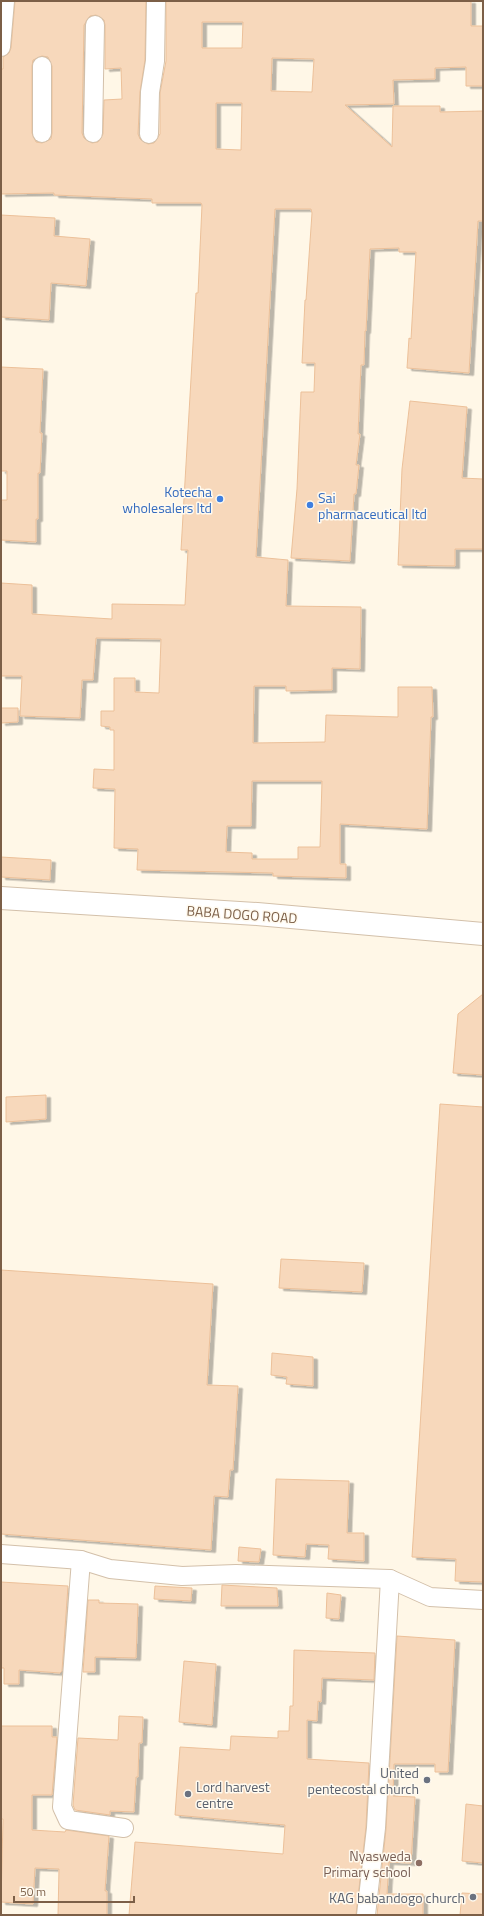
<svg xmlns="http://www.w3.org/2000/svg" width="484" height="1916" viewBox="0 0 484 1916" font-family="'Titillium Web',sans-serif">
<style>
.building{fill:#f7d8bb;stroke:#ecc099;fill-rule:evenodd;filter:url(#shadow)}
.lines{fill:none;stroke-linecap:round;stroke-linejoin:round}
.minor-casing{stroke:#d3c0aa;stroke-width:20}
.tertiary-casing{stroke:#d3c0aa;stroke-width:24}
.minor{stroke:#fff;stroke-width:18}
.tertiary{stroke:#fff;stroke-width:22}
.shop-dot{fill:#3f7fe0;stroke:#fffaef;stroke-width:1.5}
.worship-dot{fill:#6b7280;stroke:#fffaef;stroke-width:1.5}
.education-dot{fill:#8d6e63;stroke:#fffaef;stroke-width:1.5}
.labels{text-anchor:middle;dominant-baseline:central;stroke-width:3;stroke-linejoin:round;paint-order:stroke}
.shop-label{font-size:14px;fill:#366cbe;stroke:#fffaef;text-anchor:end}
.street-label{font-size:14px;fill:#7c5f47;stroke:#fffaef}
.worship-label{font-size:14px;fill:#5b616d;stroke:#fffaef;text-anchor:end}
.education-label{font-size:14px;fill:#785e54;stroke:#fffaef;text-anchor:end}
</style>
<defs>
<filter id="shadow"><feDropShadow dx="4.5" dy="2.5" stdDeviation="0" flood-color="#0004"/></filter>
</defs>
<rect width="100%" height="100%" fill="#fff7e7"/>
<g class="building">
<path d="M 15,1 L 146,1 L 145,60 L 140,92 L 138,134 L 140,139 L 148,144 L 154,143 L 160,134 L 160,93 L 166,61 L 166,1 L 471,1 L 471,26 L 483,26 L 483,86 L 466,86 L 466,67 L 435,68 L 435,79 L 393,80 L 394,104 L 345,105 L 392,147 L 393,106 L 440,106 L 440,112 L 483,111 L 483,221 L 478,221 L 469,373 L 407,368 L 409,338 L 411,339 L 416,252 L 399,252 L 399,248 L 370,249 L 366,331 L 365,331 L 364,365 L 361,365 L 358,434 L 360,434 L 356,465 L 359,465 L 356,494 L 354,494 L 350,561 L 291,558 L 297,489 L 301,392 L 314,392 L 315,363 L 302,363 L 305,300 L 306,300 L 312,213 L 311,209 L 275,209 L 256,557 L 288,560 L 286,606 L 361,607 L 360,669 L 332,668 L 332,690 L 286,691 L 286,686 L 254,686 L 253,743 L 325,742 L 326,715 L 398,717 L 398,687 L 432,687 L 433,717 L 431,717 L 427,829 L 340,824 L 340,864 L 346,864 L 346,878 L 273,876 L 273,873 L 137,870 L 138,849 L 114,848 L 115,789 L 93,788 L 94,769 L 114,770 L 114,730 L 110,730 L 110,727 L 101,726 L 101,711 L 114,711 L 114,678 L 135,678 L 135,692 L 159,693 L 161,639 L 96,638 L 93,680 L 82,680 L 80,718 L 20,716 L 22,676 L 1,676 L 1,583 L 32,585 L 32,614 L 112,619 L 112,604 L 185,605 L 188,550 L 181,550 L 196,293 L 198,293 L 202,205 L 201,203 L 152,203 L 152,199 L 54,195 L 54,193 L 1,194 L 1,69 L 3,69 L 3,57 L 9,53 L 11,48 ZM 96,15 L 104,20 L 105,25 L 105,69 L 121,68 L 122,99 L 104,100 L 103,134 L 98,142 L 92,143 L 84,138 L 82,133 L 84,25 L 90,16 ZM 202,22 L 243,22 L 242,48 L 202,48 ZM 42,56 L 48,57 L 52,66 L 52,133 L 51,139 L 42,143 L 36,142 L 32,133 L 32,66 L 33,60 ZM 272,58 L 314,59 L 312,92 L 271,91 ZM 216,103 L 242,103 L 241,150 L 216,149 ZM 252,781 L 322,781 L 320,847 L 298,847 L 298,859 L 252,859 L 252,853 L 226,852 L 227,826 L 251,826 Z"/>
<polygon points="1,215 55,218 54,236 90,239 86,286 51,283 49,320 1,317"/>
<polygon points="1,367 43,369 40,433 42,433 40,473 38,473 38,519 36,519 36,542 1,540 1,500 7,500 7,471 1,471"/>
<polygon points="410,401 467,407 462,478 483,479 483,549 455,549 455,566 398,565 402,469"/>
<polygon points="1,708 18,708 18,722 1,723"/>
<polygon points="1,857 51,860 50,880 1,877"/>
<polygon points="483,994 483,1075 453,1073 458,1014"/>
<polygon points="46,1095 46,1119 6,1122 6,1097"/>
<polygon points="440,1104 483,1107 483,1582 455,1581 456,1559 412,1557"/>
<polygon points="281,1259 364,1263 362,1292 279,1288"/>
<polygon points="1,1270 213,1284 207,1385 238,1386 233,1470 230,1470 228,1497 214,1496 211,1550 1,1534"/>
<polygon points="272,1353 313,1357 313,1386 286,1384 287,1377 271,1375"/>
<polygon points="276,1479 349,1481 347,1533 364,1533 364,1561 328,1559 329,1545 306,1544 305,1557 273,1555"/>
<polygon points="239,1547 261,1549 259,1562 238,1561"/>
<polygon points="1,1582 68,1586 62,1671 60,1673 19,1670 19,1684 4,1684 4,1668 1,1668"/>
<polygon points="222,1585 277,1588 278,1606 221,1606"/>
<polygon points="155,1586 192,1588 191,1601 154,1599"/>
<polygon points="327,1593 341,1595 339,1619 326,1618"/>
<polygon points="88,1600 99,1600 99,1603 138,1604 136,1658 95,1657 95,1672 83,1672"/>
<polygon points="397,1636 455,1640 448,1772 435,1772 435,1764 394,1764 393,1796 415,1797 411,1863 389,1862 387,1894 423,1894 423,1915 377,1915 386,1829"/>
<polygon points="294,1650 375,1653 374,1680 322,1678 321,1702 318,1701 317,1721 307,1720 307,1759 369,1763 366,1827 356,1915 129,1915 135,1842 283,1854 285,1825 175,1815 180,1747 230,1750 231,1736 278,1738 278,1731 289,1731 290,1706 293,1706"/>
<polygon points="184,1661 216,1664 212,1725 179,1722"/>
<polygon points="119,1716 143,1717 142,1743 139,1743 138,1777 136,1777 134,1812 110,1811 110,1815 75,1810 73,1805 78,1738 118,1740"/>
<polygon points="1,1726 52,1726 52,1737 57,1737 52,1795 32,1795 32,1830 65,1832 66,1830 109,1836 105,1891 107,1891 107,1915 58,1915 59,1869 35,1868 33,1904 1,1902 3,1819 1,1819"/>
<polygon points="466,1804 483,1806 483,1863 462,1861"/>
<polygon points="462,1893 483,1894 483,1915 460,1915"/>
</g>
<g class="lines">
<g class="minor-casing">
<g id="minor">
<polyline points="1,47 5,1"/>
<polyline points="42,66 42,133"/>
<polyline points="93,133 95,25"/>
<polyline points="149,134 150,92 155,61 156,1"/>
<polyline points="1,1554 81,1560 110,1569 182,1576 236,1574 390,1579 430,1597 483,1600"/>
<polyline points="81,1560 62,1807 68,1820 124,1828"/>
<polyline points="366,1915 376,1828 390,1579"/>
</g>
</g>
<g class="tertiary-casing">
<polyline id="tertiary" points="1,898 257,914 483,934"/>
</g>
<use href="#minor" class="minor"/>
<use href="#tertiary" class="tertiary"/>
</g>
<g class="shop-dot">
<circle cx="220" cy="499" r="4"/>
<circle cx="310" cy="505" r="4"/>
</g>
<g class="worship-dot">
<circle cx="427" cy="1780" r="4"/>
<circle cx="188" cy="1794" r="4"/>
<circle cx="473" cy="1897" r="4"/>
</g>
<circle class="education-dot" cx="419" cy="1863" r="4"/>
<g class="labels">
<g class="shop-label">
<text x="212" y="491">Kotecha<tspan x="212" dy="16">wholesalers ltd</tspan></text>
<text x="318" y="497" text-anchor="start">Sai<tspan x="318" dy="16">pharmaceutical ltd</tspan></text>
</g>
<g class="street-label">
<text transform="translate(242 914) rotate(4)">BABA DOGO ROAD</text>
</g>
<g class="worship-label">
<text x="419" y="1772">United<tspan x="419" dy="16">pentecostal church</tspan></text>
<text x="196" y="1786" text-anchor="start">Lord harvest<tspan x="196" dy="16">centre</tspan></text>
<text x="465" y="1897">KAG babandogo church</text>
</g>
<g class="education-label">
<text x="411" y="1855">Nyasweda<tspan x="411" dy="16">Primary school</tspan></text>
</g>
</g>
<rect width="484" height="1916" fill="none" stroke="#7c5f47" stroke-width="4"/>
<path d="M14 1896v6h120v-6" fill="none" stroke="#7c5f47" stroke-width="2"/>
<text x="20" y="1896" font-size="12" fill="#7c5f47" stroke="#fffaef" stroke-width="3" paint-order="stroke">50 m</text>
</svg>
